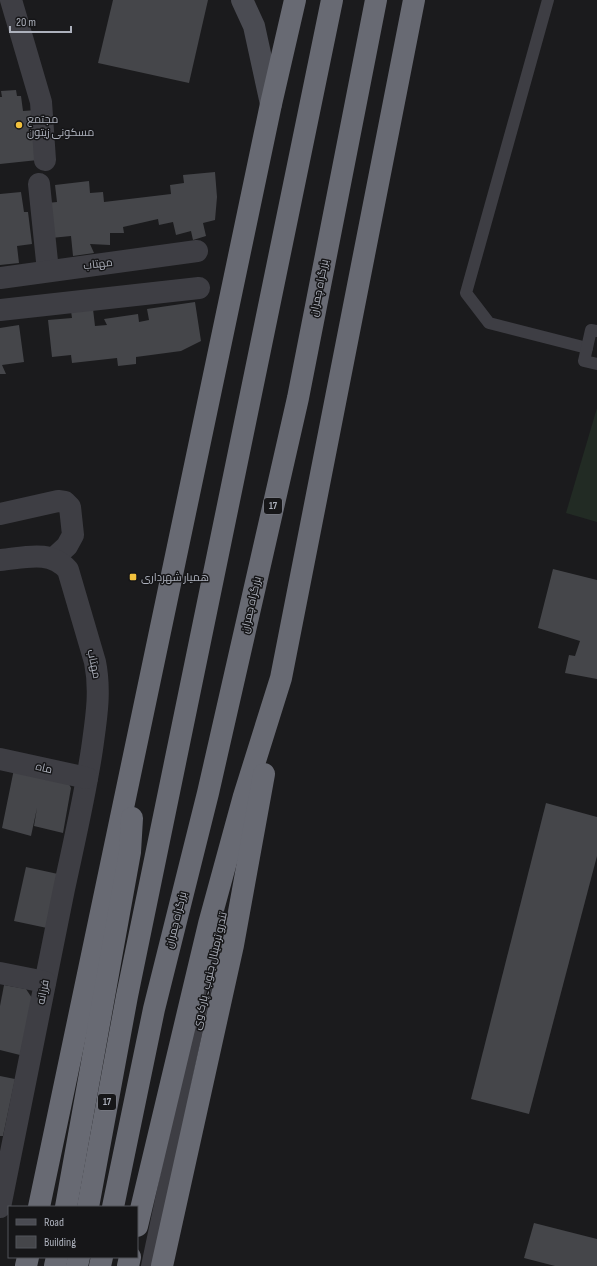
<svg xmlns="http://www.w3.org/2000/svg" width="597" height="1266" viewBox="0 0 597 1266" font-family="'Sofia Sans Condensed',Cairo,sans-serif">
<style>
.green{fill:#222b24}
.building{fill:#45464a}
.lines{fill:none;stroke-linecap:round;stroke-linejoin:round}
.lane{stroke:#3e3e44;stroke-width:12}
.street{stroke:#3e3e44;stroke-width:22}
.secondary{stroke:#4a4b52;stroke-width:22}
.highway{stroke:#686a73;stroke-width:22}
.poi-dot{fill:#f2c13d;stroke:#161618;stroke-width:1.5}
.labels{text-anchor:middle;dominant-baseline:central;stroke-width:3;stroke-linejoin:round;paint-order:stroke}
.shield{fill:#161618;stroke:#80828b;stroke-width:1}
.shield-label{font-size:10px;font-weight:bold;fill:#adb1bc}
.poi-label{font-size:11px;fill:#adb1bc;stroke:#161618;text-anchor:start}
.street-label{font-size:11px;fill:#adb1bc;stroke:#161618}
</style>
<rect width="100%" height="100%" fill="#1b1b1d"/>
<polygon class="green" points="597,408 597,522 566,513"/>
<g class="building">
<polygon points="113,0 208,0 189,83 98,63"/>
<polygon points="16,90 17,96 21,96 23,111 37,110 38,160 0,164 0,97 2,97 1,91"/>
<polygon points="215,172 217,197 215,220 203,223 206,236 193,240 191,231 176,235 173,222 159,225 158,219 123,227 124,233 110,233 110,245 90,244 94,253 73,256 71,236 51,238 47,203 57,202 55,185 89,181 90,193 103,192 104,202 171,194 170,185 184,183 183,175"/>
<polygon points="21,192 24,212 28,212 32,244 17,246 19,263 0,265 0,194"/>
<polygon points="195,302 201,341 181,351 136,357 136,364 118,366 117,358 72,363 71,355 52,357 48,320 72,318 71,311 93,309 95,326 107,325 104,319 138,314 139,322 149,320 147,309"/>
<polygon points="19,325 24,362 2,365 6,374 0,374 0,328"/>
<polygon points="553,569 597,580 597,679 565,673 569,655 575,656 580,641 538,628"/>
<polygon points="14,769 68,782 71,788 63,833 34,826 37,808 31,836 2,828"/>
<polygon points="546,803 597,817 597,856 529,1114 471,1099"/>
<polygon points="26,867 58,874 47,928 14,921"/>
<polygon points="4,985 26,989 32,998 20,1055 0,1050 0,1006"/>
<polygon points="0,1076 15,1079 3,1136 0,1136"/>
<polygon points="534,1223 597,1239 597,1266 555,1266 524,1258"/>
</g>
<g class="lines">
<g class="lane">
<polyline points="548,0 466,293 489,323 587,348"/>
<polyline points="597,331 591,330 584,361 597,364"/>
<polyline points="147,1266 214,948"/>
</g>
<g class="street">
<polyline points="11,0 41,102 45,160"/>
<polyline points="39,184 48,271"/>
<polyline points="0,278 197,251"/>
<polyline points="0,310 199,288"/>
<polyline points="0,514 58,501 65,502 70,507 73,535 67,546 54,558"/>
<path d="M 0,560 C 24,558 50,549 68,570 L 95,662 C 101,692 96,720 92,749 C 85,796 74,842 64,889 C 42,995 22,1101 0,1207"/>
<polyline points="0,759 87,778"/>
<polyline points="0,973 45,982"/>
</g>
<polyline class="secondary" points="242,0 254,26 271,104"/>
<g class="highway">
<polyline points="39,1207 271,104 295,0"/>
<polyline points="66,1207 130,852 132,818"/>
<polyline points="88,1207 127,996 332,0"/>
<polyline points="113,1207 154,1009 208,793 298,398 376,0"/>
<polyline points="137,1226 209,924 244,796 281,678 414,0"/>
<polyline points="26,1266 28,1257"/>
<polyline points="55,1266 57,1257"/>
<polyline points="77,1266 79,1257"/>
<polyline points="100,1266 102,1257"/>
<polyline points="128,1266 130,1257"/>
<polyline points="162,1266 233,945 264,774"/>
</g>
</g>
<g class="poi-dot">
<circle cx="19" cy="125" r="4"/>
<rect x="129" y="573" width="8" height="8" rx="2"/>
</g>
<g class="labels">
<g class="shield">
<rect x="264" y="498" width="18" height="16" rx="3"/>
<rect x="98" y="1094" width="18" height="16" rx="3"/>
</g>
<g class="shield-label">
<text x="273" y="506">17</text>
<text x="107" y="1102">17</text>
</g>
<g class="poi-label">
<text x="27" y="119">مجتمع<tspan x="27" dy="13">مسکونی زیتون</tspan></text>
<text x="141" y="577">همیار شهرداری</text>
</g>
<g class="street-label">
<text transform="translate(98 264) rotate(-7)">مهتاب</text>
<text transform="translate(319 288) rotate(-79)">بزرگراه چمران</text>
<text transform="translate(251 605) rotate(-77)">بزرگراه چمران</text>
<text transform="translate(94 664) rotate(78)">مهتاب</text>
<text transform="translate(44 768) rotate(13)">ماه</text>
<text transform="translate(176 920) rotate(-76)">بزرگراه چمران</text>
<text transform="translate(210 971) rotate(-77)">تندرو ترمینال جنوب ـ پارک وی</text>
<text transform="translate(43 992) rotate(-79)">فرزانه</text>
</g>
</g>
<rect x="8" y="1206" width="130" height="52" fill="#161618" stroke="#52545a"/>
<rect x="16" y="1219" width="20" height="6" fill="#4a4b52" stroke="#52545a"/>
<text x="44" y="1226" font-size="12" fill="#adb1bc">Road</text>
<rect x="16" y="1236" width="20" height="12" fill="#45464a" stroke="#52545a"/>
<text x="44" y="1246" font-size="12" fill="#adb1bc">Building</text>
<path d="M10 26v6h61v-6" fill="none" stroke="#adb1bc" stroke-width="2"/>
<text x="16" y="26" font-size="12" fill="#adb1bc" stroke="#161618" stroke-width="3" paint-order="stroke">20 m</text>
</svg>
